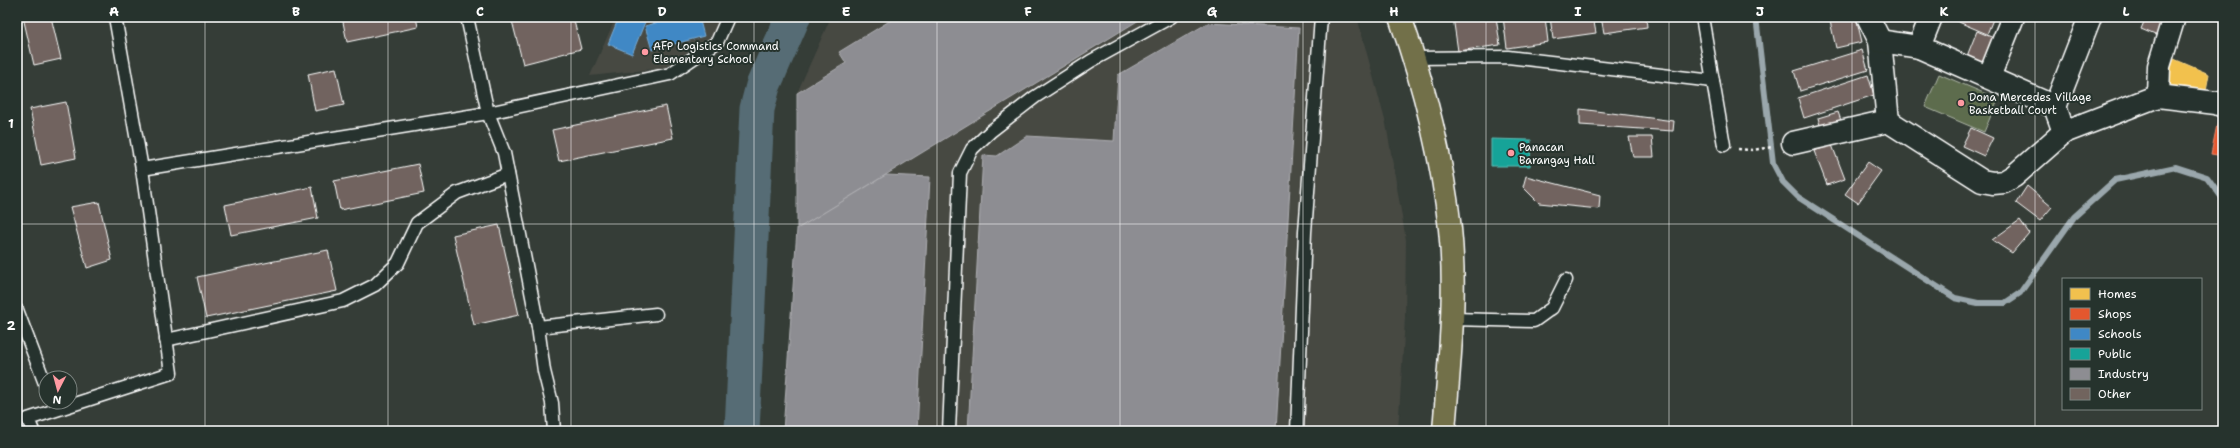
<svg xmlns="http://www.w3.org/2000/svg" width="2240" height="448" viewBox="0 0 2240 448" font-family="'Shantell Sans',sans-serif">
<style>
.built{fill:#474943}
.green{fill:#5d6c4e;stroke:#aeb6a6}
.water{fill:#566c74;stroke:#9aa7ac}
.homes{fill:#f2c14e;stroke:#f6d483}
.shops{fill:#e4572e;stroke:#ec896d}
.schools{fill:#3f88c5;stroke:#79acd6}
.public{fill:#17a398;stroke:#5dbfb7}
.industry{fill:#8d8d92;stroke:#afafb3}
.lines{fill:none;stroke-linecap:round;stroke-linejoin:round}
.stream{stroke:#9aa7ac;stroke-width:6}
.river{stroke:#566c74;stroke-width:35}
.building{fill:#71645e;stroke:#fff}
.service-casing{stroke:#fff;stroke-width:15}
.minor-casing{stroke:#fff;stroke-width:25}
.trunk-casing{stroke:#fff;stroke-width:25}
.path{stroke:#fff;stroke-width:2.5;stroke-dasharray:3 3;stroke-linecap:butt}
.service{stroke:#26332d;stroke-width:12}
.minor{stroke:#26332d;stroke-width:22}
.trunk{stroke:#726f4a;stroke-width:22}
.grid{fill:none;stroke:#fff;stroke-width:1;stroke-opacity:0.55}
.poi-dot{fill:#ff9aa2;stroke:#26332d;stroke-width:1.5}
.labels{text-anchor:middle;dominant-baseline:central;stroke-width:4;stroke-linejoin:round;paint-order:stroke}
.poi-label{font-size:11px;fill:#fff;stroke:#26332d;text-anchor:start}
.neatline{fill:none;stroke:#fff;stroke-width:1.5}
.grid-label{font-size:13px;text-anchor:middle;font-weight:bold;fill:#fff}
</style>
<rect width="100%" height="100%" fill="#353d37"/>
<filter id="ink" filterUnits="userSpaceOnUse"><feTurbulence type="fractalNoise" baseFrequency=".025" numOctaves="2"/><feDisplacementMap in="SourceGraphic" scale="8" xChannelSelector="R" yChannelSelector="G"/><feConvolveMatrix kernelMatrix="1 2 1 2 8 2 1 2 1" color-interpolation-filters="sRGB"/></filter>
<g filter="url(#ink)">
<g class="built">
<polygon points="616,17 720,17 713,35 664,68 590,76"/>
<polygon points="831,17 1357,17 1386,124 1406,240 1405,318 1398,431 783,431 797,229 797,93"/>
</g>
<polygon class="green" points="1939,74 1998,99 1984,132 1925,107"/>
<polygon class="water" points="17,401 28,431 17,431"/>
<polygon class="homes" points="2167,56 2209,74 2205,96 2162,93"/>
<polygon class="shops" points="2218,120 2223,121 2223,156 2211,154"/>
<g class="schools">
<polygon points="619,17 647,17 632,54 608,44"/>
<polygon points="677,17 699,17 704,36 652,50 645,26"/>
</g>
<polygon class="public" points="1491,139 1531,140 1530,166 1491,166"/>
<g class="industry">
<polygon points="896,17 1144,17 797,229 797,93 846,63 839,52"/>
<polygon points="1208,23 1299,28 1276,431 968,431 983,155 997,156 1027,136 1114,141 1118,75"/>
<polygon points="886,175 930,177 917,431 783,431 797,229"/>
</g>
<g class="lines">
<polyline class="stream" points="1756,17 1773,163 1783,182 1798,197 1955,298 1978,303 2005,303 2020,293 2074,217 2115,180 2176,167 2207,177 2223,199"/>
<polyline class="river" points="742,431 757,109 763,86 793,17"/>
</g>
<g class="building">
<polygon points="23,17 51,17 61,59 34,65"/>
<polygon points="342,17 416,17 418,27 347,42"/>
<polygon points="511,17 573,17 581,49 523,64"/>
<polygon points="1453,17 1496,17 1500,45 1458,51"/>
<polygon points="1503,17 1545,17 1548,42 1507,48"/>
<polygon points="1550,17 1593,17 1596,33 1553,39"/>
<polygon points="1601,17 1646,17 1647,27 1604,33"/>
<polygon points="1816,17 1835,17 1817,21"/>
<polygon points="1850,17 1856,17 1862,42 1836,48 1830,21"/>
<polygon points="1947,17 1994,17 1987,34"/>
<polygon points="2146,17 2168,17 2160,37 2141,29"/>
<polygon points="1977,31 1996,39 1986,64 1967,56"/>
<polygon points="1862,50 1868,70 1800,91 1794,71"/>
<polygon points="336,68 344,105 315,111 308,74"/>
<polygon points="1868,75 1874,95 1804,118 1798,98"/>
<polygon points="66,102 76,158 41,165 30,109"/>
<polygon points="666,106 673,138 559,161 552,130"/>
<polygon points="1580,109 1674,121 1673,131 1580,125"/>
<polygon points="1838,112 1843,126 1822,132 1818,118"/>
<polygon points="1971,128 1993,138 1984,156 1962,146"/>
<polygon points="1629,137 1652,137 1654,157 1633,157"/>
<polygon points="1832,145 1845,179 1827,185 1814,151"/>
<polygon points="1868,162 1881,171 1858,203 1845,194"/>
<polygon points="418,164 424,193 340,210 334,181"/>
<polygon points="1526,176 1600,195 1599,209 1539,203 1523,187"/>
<polygon points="2027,186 2052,207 2040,221 2016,203"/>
<polygon points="312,187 318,218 231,235 225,205"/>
<polygon points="99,202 112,260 87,268 70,207"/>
<polygon points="2020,220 2029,233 2012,253 1992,240"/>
<polygon points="499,225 519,315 474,325 453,235"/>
<polygon points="328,250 337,291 206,318 197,277"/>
</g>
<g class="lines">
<g class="service-casing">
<g id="service">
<polyline points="467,17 488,113 504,153 538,327 544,371 552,403 554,431"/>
<polyline points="1702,17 1724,145"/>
<polyline points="1415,58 1508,57 1713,81"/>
<polyline points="142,169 488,113 670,74 717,42 728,17"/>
<polyline points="17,310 46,386"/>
<polyline points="1452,319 1534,321 1552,308 1566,280"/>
<polyline points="538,327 656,314"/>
<polyline points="166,340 343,301 375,285 398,263 417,223 457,193 508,174"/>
<polyline points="33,431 28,419 171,373 142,169 115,17"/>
<polyline points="949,431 960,173 972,149 991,131 1035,97 1091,61 1171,17"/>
<polyline points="1297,431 1305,232 1321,17"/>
</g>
</g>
<g class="minor-casing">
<g id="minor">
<polyline points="1868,17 1880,41 1888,121"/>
<polyline points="1880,41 1919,47 2055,107 2064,132"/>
<polyline points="1919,47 1931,17"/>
<polyline points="1989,77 2013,17"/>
<polyline points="2158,96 2159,66 2174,17"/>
<polyline points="2055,107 2090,17"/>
<polyline points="1793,143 1888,121 1982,181 1993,183 2004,182 2014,176 2064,132 2158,96 2216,103 2223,106"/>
</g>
</g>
<g class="trunk-casing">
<path id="trunk" d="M 1400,17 C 1424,85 1442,157 1450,229 C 1457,296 1449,364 1444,431"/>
</g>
<polyline class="path" points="1738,149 1752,150 1773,147"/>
<use href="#service" class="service"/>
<use href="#minor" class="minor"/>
<use href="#trunk" class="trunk"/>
</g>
</g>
<path class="grid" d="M 205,17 L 205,431M 388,17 L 388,431M 571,17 L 571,431M 754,17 L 754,431M 937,17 L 937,431M 1120,17 L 1120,431M 1303,17 L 1303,431M 1486,17 L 1486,431M 1669,17 L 1669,431M 1852,17 L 1852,431M 2035,17 L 2035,431M 17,224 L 2223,224"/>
<g class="poi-dot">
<circle cx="645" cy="52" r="4"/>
<circle cx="1961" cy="103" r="4"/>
<circle cx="1511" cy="153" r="4"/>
</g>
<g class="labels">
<g class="poi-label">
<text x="653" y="46">AFP Logistics Command<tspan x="653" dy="13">Elementary School</tspan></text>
<text x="1969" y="97">Dona Mercedes Village<tspan x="1969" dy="13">Basketball Court</tspan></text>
<text x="1519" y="147">Panacan<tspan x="1519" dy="13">Barangay Hall</tspan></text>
</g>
</g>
<rect width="2240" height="448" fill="none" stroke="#26332d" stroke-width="44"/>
<rect x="2062" y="278" width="140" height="132" fill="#26332d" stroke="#7d8581"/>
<rect x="2070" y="288" width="20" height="12" fill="#f2c14e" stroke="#7d8581"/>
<text x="2098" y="298" font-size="12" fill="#ffffff">Homes</text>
<rect x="2070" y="308" width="20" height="12" fill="#e4572e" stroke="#7d8581"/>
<text x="2098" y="318" font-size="12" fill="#ffffff">Shops</text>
<rect x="2070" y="328" width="20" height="12" fill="#3f88c5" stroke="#7d8581"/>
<text x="2098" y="338" font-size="12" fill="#ffffff">Schools</text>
<rect x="2070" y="348" width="20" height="12" fill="#17a398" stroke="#7d8581"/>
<text x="2098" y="358" font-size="12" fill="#ffffff">Public</text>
<rect x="2070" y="368" width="20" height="12" fill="#8d8d92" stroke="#7d8581"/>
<text x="2098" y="378" font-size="12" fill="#ffffff">Industry</text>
<rect x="2070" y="388" width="20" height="12" fill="#71645e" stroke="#7d8581"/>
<text x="2098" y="398" font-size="12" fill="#ffffff">Other</text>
<g transform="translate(58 390) rotate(186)"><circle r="19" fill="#26332d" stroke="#7d8581"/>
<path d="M0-3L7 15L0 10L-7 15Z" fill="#ff9aa2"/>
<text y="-6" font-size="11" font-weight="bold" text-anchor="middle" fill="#ffffff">N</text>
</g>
<rect x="22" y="22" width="2196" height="404" class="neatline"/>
<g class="grid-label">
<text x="114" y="16">A</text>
<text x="296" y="16">B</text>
<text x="480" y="16">C</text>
<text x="662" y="16">D</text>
<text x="846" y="16">E</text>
<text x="1028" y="16">F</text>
<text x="1212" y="16">G</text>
<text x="1394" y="16">H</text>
<text x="1578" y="16">I</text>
<text x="1760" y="16">J</text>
<text x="1944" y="16">K</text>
<text x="2126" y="16">L</text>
<text x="11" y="128">1</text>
<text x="11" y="330">2</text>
</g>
</svg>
